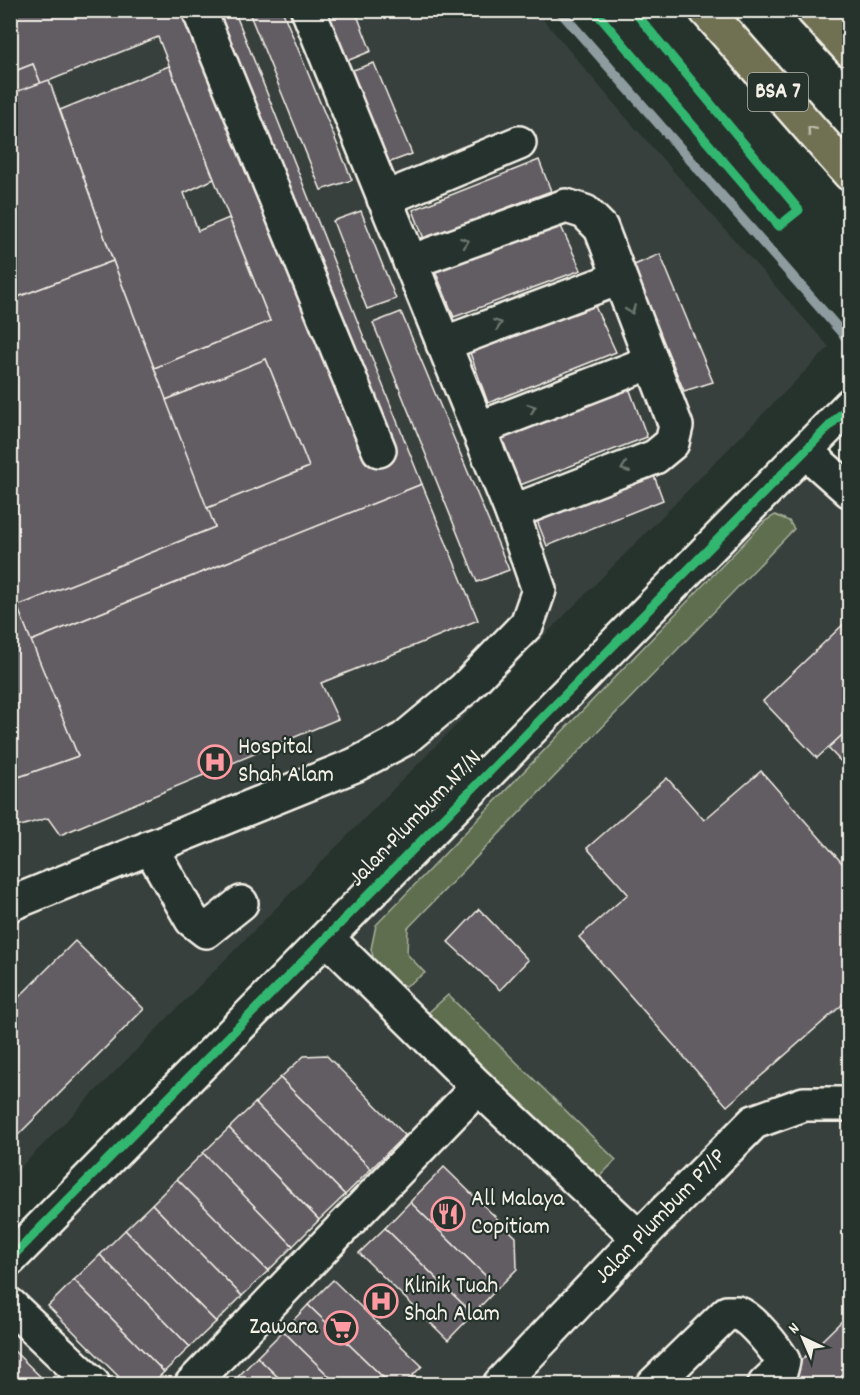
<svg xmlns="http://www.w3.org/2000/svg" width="860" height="1395" viewBox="0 0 860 1395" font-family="Dekko,sans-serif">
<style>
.built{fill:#383f3d}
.green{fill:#5f6e50;stroke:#aab09c;stroke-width:1.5}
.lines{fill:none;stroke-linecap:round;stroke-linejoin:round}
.stream{stroke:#8f9c9f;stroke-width:10}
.building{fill:#625b63;stroke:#f4f1e8;stroke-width:1.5}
.minor-casing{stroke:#f4f1e8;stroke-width:38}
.major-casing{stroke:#f4f1e8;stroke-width:38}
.minor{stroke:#26332d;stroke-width:33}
.major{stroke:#706f52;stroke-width:33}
.cycleway-casing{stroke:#26332d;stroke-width:13}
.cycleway{stroke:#33b770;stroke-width:9}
.oneway{stroke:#bfbdac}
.oneway2{stroke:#6e766e}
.labels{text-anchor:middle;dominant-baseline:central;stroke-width:4.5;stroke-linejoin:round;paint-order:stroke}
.shield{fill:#26332d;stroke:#b6b8b0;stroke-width:1.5}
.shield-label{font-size:22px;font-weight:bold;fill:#f4f1e8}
.poi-label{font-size:24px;fill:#f4f1e8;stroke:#26332d;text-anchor:start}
.street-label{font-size:24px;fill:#f4f1e8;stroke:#26332d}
</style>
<rect width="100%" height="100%" fill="#26332d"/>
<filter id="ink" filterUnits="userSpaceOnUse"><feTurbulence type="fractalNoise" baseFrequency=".0167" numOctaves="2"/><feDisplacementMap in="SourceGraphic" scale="12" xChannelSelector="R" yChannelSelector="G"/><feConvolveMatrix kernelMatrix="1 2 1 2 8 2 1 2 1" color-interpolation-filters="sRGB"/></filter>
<g filter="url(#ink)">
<g class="built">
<polygon points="11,11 536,11 622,113 829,347 11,1177"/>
<polygon points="808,470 849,507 849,1384 11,1384 11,1277"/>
</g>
<g class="green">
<polygon points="775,515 789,521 794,529 408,928 407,954 425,973 406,986 391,982 375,964 371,949 376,925 765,521"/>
<polygon points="448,995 616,1160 598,1178 428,1013"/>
</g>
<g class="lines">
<polyline class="stream" points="559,10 850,342"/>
</g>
<g class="building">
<polygon points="10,10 234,10 422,484 31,641 17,606 215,527 207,508 309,467 266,359 166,400 154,368 270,321 158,37 41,84 33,64 10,73"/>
<polygon points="248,10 282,10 352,180 321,190"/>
<polygon points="322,10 355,10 371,51 342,63"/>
<polygon points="374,63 412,154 385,164 350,71"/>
<polygon points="33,64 41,84 10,94 10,73"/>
<polygon points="169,66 214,179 184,193 198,231 229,218 270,321 154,368 113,261 60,110"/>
<polygon points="49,80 113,261 10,300 10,94"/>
<polygon points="539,160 551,191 424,239 413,210"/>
<polygon points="361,211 396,299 367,309 333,221"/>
<polygon points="559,222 581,270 454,317 434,268"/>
<polygon points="660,254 713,382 684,391 632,266"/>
<polygon points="113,261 215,527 10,609 10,300"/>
<polygon points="593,302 616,352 488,403 469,350"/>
<polygon points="401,312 509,570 477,582 373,323"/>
<polygon points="266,359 309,467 207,508 166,400"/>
<polygon points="628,385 647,437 520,485 501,435"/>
<polygon points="652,470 663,500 547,546 536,518"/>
<polygon points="422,484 478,620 321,683 338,719 60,835 48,818 10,829 10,780 78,756 31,641"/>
<polygon points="17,606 78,756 10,780 10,609"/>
<polygon points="850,618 850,728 817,758 763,701"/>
<polygon points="850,728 850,771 828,748"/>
<polygon points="761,771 850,872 850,998 727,1106 579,937 628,894 587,848 667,778 704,820"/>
<polygon points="479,909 528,960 500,990 448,942"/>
<polygon points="75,941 144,1009 10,1143 10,1006"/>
<polygon points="326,1055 405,1135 371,1169 280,1078 304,1056"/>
<polygon points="280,1078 371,1169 345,1195 255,1103"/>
<polygon points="255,1103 345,1195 319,1220 229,1128"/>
<polygon points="229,1128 319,1220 293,1246 203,1153"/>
<polygon points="203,1153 293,1246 268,1271 177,1179"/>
<polygon points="444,1167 516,1237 517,1269 498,1288 410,1202"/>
<polygon points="177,1179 268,1271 242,1296 152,1204"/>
<polygon points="410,1202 498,1288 473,1314 385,1228"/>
<polygon points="152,1204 242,1296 216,1322 125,1230"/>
<polygon points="385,1228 473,1314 448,1340 359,1253"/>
<polygon points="125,1230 216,1322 190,1347 100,1255"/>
<polygon points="100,1255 190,1347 164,1372 74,1280"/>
<polygon points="74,1280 164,1372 152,1384 126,1384 48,1306"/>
<polygon points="333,1280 422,1366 404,1384 390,1384 308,1305"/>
<polygon points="308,1305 390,1384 337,1384 283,1331"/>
<polygon points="850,1313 850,1384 777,1384"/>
<polygon points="283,1331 337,1384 285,1384 257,1357"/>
<polygon points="12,1349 48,1384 10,1384"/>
<polygon points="257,1357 285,1384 232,1383"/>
</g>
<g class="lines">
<g class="minor-casing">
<g id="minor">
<polyline points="199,10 379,450"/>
<polyline points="384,199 519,143"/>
<polyline points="410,262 566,206 585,212 601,228 676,426 672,443 655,457 512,512"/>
<polyline points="443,344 619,278"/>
<polyline points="478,429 651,362"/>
<polyline points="805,451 850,491"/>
<polyline points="150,847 192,920 206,931 241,903"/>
<polyline points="10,904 355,765 404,739 464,689 527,624 539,590 512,512 308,10"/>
<polyline points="327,938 478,1087 639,1238"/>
<polyline points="10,1259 850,405"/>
<polyline points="10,1305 93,1384"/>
<polyline points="192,1384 478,1087"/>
<polyline points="500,1384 639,1238 754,1122 804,1104 850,1104"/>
<path d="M 654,1384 L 727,1313 C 730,1313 734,1313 737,1313 C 752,1318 775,1348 783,1361 L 781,1369 L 765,1384"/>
</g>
</g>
<g class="major-casing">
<g id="major">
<polyline points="706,10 850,174"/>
<polyline points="813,10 850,50"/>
</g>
</g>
<use href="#minor" class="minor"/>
<use href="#major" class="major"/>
<g class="cycleway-casing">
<g id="cycleway">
<polyline points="594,10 779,226 799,210 633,10"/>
<polyline points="10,1259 850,405"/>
</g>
</g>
<use href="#cycleway" class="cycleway"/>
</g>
<defs><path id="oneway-chevron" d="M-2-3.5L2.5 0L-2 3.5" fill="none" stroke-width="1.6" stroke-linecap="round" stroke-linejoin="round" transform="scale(1.5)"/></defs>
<use class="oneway" href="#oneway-chevron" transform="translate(811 130) rotate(-131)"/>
<g class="oneway2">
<use href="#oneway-chevron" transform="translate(465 242) rotate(-20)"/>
<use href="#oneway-chevron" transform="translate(631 310) rotate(69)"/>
<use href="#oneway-chevron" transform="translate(498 324) rotate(-20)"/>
<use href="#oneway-chevron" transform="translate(532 408) rotate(-21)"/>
<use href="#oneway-chevron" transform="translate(625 468) rotate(159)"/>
</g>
</g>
<defs>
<g id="hospital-ring" transform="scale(1.725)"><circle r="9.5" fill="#26332d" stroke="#ff9aa2" stroke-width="1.5"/><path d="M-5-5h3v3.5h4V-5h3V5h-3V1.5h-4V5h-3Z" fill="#ff9aa2"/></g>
<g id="restaurant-ring" transform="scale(1.725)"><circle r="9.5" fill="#26332d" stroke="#ff9aa2" stroke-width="1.5"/><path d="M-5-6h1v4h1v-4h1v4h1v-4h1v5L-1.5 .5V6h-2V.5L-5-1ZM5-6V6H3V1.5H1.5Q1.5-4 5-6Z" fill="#ff9aa2"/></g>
<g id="supermarket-ring" transform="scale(1.725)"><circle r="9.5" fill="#26332d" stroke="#ff9aa2" stroke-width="1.5"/><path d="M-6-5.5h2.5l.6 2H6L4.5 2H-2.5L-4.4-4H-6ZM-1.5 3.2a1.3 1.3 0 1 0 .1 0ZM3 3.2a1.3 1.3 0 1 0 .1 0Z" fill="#ff9aa2"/></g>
</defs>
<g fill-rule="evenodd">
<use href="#hospital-ring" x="215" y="762"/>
<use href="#restaurant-ring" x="448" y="1214"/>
<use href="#hospital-ring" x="381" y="1301"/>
<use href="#supermarket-ring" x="341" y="1328"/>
</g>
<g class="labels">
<rect class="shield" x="748" y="73" width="60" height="38" rx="4.5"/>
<g class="shield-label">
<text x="778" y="92">BSA 7</text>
</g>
<g class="poi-label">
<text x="238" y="748">Hospital<tspan x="238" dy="28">Shah Alam</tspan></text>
<text x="471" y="1200">All Malaya<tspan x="471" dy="28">Copitiam</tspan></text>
<text x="404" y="1287">Klinik Tuah<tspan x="404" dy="28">Shah Alam</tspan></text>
<text x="318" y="1328" text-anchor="end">Zawara</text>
</g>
<g class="street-label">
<text transform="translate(416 819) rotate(-46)">Jalan Plumbum N7/N</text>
<text transform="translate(661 1217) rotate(-46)">Jalan Plumbum P7/P</text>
</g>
</g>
<rect width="860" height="1395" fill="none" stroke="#26332d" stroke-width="36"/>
<rect x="18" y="18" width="824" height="1359" fill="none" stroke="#f4f1e8" stroke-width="2" filter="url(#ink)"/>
<g transform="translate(803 1338) rotate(316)" stroke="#26332d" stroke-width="4.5" paint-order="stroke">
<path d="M0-4.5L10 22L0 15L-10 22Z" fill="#f4f1e8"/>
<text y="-9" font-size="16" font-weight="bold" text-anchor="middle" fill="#f4f1e8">N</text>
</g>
</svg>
